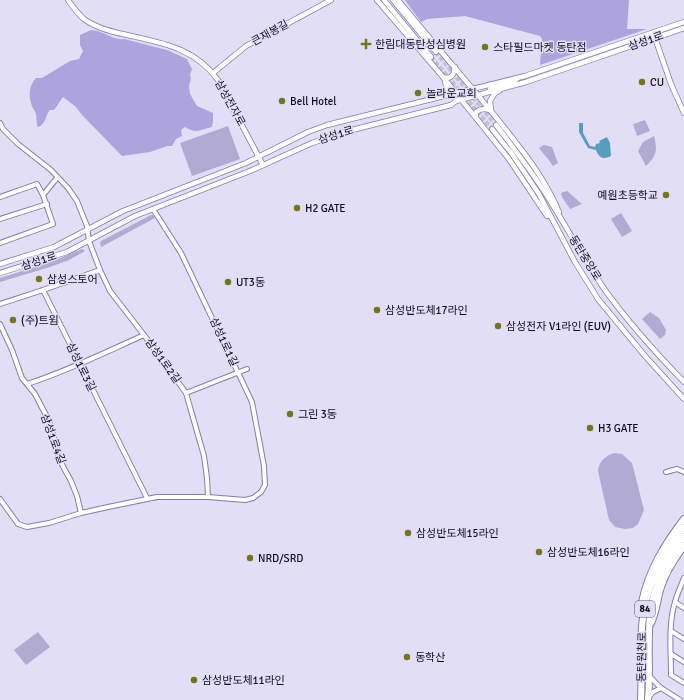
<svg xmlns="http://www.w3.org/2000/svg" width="684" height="700" viewBox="0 0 684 700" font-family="Signika,'Noto Sans KR',sans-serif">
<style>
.green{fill:#b1abd3}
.forest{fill:#ada4de}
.water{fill:#599dbe}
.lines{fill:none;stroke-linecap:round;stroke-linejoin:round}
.tertiary-tunnel{stroke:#c2bfd6;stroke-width:4.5;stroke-dasharray:4.5 2;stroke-linecap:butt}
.minor-casing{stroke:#857db2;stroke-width:6}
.tertiary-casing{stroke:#857db2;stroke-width:6}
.primary-casing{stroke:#857db2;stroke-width:8}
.minor{stroke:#fff;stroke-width:4}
.tertiary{stroke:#fff;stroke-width:4.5}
.primary{stroke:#fff;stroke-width:6}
.poi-dot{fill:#74761e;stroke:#e1def6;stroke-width:1.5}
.labels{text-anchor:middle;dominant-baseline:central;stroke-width:3;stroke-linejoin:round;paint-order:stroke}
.shield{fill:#e1def6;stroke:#4f4c60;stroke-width:1}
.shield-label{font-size:10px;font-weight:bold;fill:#110d20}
.street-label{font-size:11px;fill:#110d20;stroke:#e1def6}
.poi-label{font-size:11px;fill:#110d20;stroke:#e1def6;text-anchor:start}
</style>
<rect width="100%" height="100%" fill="#e1def6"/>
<g class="green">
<polygon points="645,120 650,131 637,136 633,124"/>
<polygon points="228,126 240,159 192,176 180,143"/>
<path d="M 654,136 C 658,151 656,156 646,166 L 638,151 L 643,142 Z"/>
<path d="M 544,145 L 552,147 L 558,163 L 553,166 C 549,159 543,154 539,148 Z"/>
<polygon points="567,191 582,204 570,209 562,197 561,193"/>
<polygon points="621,213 632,231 622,237 611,219"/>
<polygon points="151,215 153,215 155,218 101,247 100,243 101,241"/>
<polygon points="82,249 85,251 69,260 50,267 0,282 0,278 48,263"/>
<polygon points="650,312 659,318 666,330 665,335 660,339 642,319"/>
<path d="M 614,453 L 622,454 L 632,463 L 644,510 L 638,524 L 633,528 L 625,529 L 615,527 L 609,520 L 598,471 C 599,461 605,456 614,453 Z"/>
<polygon points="38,632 50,647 26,665 14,650"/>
</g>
<g class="forest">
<polygon points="405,0 629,0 627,29 647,29 540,65 542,39 540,36 465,16 427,19 421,22"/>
<path d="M 91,30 C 103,30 113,41 124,39 L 167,50 L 187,59 L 192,69 L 190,75 L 191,78 L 189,86 L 190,94 L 197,106 L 213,113 L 213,121 L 212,127 C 200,130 196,134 185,127 L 181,130 L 182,136 L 176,139 L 172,146 L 167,146 L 150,152 L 122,156 L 82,115 L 76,107 L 63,97 L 54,110 L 50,110 C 45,116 46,124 38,127 C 36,123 37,119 36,114 C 35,111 33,109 32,106 C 28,95 29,86 36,78 L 42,78 L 70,61 L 79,59 L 83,51 L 80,45 L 80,35 Z"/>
</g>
<path class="water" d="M 579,123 L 583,123 L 583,133 L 590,146 L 595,147 L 596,144 L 600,143 L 599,141 L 607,137 L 610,143 L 611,156 C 603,160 599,158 596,150 L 588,148 L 579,132 Z"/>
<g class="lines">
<g class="tertiary-tunnel">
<polyline points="436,52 496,125"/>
<polyline points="431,57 492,129"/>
</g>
<g class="minor-casing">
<g id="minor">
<polyline points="0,123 3,129 18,144 51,170 68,188 77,201 87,226 89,241 100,270 110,291 144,335 186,393 204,456 207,478 208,497"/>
<polyline points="43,195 57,178"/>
<polyline points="0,197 37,184 43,195 53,224 0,243"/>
<polyline points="0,219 47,204"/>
<polyline points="100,270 43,290 147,498"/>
<polyline points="0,304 43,290"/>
<polyline points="0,324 12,350 22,378 35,394 49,421 55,441 59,459 71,481 77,496 81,513"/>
<path d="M 27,384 C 68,371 106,352 144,335"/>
<polyline points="186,393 247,369"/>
<polyline points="666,472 677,469 684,472"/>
<polyline points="0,499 18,524 27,527 49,523 81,513 108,507 157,497 208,497 245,500 253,498 261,492 265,485 264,466 252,402 181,253 153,209"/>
<path d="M 684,578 C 681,586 677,594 675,602 C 668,625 671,651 671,675 L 684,683"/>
<polyline points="675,602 684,608"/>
<polyline points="671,631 684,639"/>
<polyline points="671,654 684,662"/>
<polyline points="649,676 661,688 680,700"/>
<polyline points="649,697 653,692 661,688"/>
</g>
</g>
<g class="tertiary-casing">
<g id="tertiary">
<path d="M 68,0 C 73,7 77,13 84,19 C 96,28 112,32 127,35 C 163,43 195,48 218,80 L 263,165"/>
<polyline points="377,0 443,77 509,159 547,216"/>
<polyline points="384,0 431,57"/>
<polyline points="393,0 436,52"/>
<path d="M 398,0 C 430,39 463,77 495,116 C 519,146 544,176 559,212"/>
<polyline points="654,35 671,84 684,113"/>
<polyline points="213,73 246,46 331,0"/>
<path d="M 443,77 C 451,80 454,75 455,67"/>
<polyline points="492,92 490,89 512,83 517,79"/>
<path d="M 440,96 C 446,93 447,87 445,81"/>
<polyline points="491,110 490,101 495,93 499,91"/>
<path d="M 476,117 L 476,112 C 480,109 484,108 489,110"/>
<path d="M 496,125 C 513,147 529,168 544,191 C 565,224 583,258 605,290 C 628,322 656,353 684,382"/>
<polyline points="492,129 512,154 539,194 575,262 598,299 645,356 684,399"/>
<polyline points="0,264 54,247 123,211 246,163 308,132 327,125 525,76 684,22"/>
<polyline points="0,273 67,252 135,216 250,171 312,143 344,132 451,105 456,101 526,82 684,28"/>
</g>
</g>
<g class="primary-casing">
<g id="primary">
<path d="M 642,602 C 649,570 664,545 684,519"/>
<path d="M 651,623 C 656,613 657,601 660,590 C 665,573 674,559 684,546"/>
<path d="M 641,700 C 642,675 641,651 642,626 C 645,588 661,558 684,528"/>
<path d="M 648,700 C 650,678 648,655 649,633 C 649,596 662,566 684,537"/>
</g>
</g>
<use href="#minor" class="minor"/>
<use href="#tertiary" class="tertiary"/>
<use href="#primary" class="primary"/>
</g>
<g class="poi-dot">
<path d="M364 38h4v4h4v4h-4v4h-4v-4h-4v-4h4z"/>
<circle cx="485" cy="47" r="4"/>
<circle cx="642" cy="82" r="4"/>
<circle cx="418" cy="93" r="4"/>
<circle cx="282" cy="101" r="4"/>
<circle cx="666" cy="195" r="4"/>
<circle cx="297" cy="208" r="4"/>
<circle cx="39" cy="279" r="4"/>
<circle cx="228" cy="282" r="4"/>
<circle cx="377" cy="310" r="4"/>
<circle cx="13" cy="320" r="4"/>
<circle cx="498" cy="326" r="4"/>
<circle cx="290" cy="414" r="4"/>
<circle cx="590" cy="428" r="4"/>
<circle cx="408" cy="533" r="4"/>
<circle cx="539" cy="552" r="4"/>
<circle cx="250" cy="558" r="4"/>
<circle cx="407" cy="657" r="4"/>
<circle cx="194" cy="680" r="4"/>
</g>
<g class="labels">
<rect class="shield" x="635" y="601" width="20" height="16" rx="3"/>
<g class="shield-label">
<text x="645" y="609">84</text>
</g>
<g class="street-label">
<text transform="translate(270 33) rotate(-29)">큰재봉길</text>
<text transform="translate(646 41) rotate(-19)">삼성1로</text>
<text transform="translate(230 103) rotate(61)">삼성전자로</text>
<text transform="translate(336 135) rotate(-17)">삼성1로</text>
<text transform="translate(585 258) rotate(58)">동탄중앙로</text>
<text transform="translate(39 261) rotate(-18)">삼성1로</text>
<text transform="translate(224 342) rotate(65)">삼성1로1길</text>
<text transform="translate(163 361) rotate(54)">삼성1로2길</text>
<text transform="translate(81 367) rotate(64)">삼성1로3길</text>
<text transform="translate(53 439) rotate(70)">삼성1로4길</text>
<text transform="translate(642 657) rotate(-89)">동탄원천로</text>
</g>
<g class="poi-label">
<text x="375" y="44">한림대동탄성심병원</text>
<text x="493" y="47">스타필드마켓 동탄점</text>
<text x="650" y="82">CU</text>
<text x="426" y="93">놀라운교회</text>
<text x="290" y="101">Bell Hotel</text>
<text x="658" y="195" text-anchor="end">예원초등학교</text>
<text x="305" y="208">H2 GATE</text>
<text x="47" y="279">삼성스토어</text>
<text x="236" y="282">UT3동</text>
<text x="385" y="310">삼성반도체17라인</text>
<text x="21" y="320">(주)트윔</text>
<text x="506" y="326">삼성전자 V1라인 (EUV)</text>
<text x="298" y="414">그린 3동</text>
<text x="598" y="428">H3 GATE</text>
<text x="416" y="533">삼성반도체15라인</text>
<text x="547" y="552">삼성반도체16라인</text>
<text x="258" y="558">NRD/SRD</text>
<text x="415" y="657">동학산</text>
<text x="202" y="680">삼성반도체11라인</text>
</g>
</g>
</svg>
